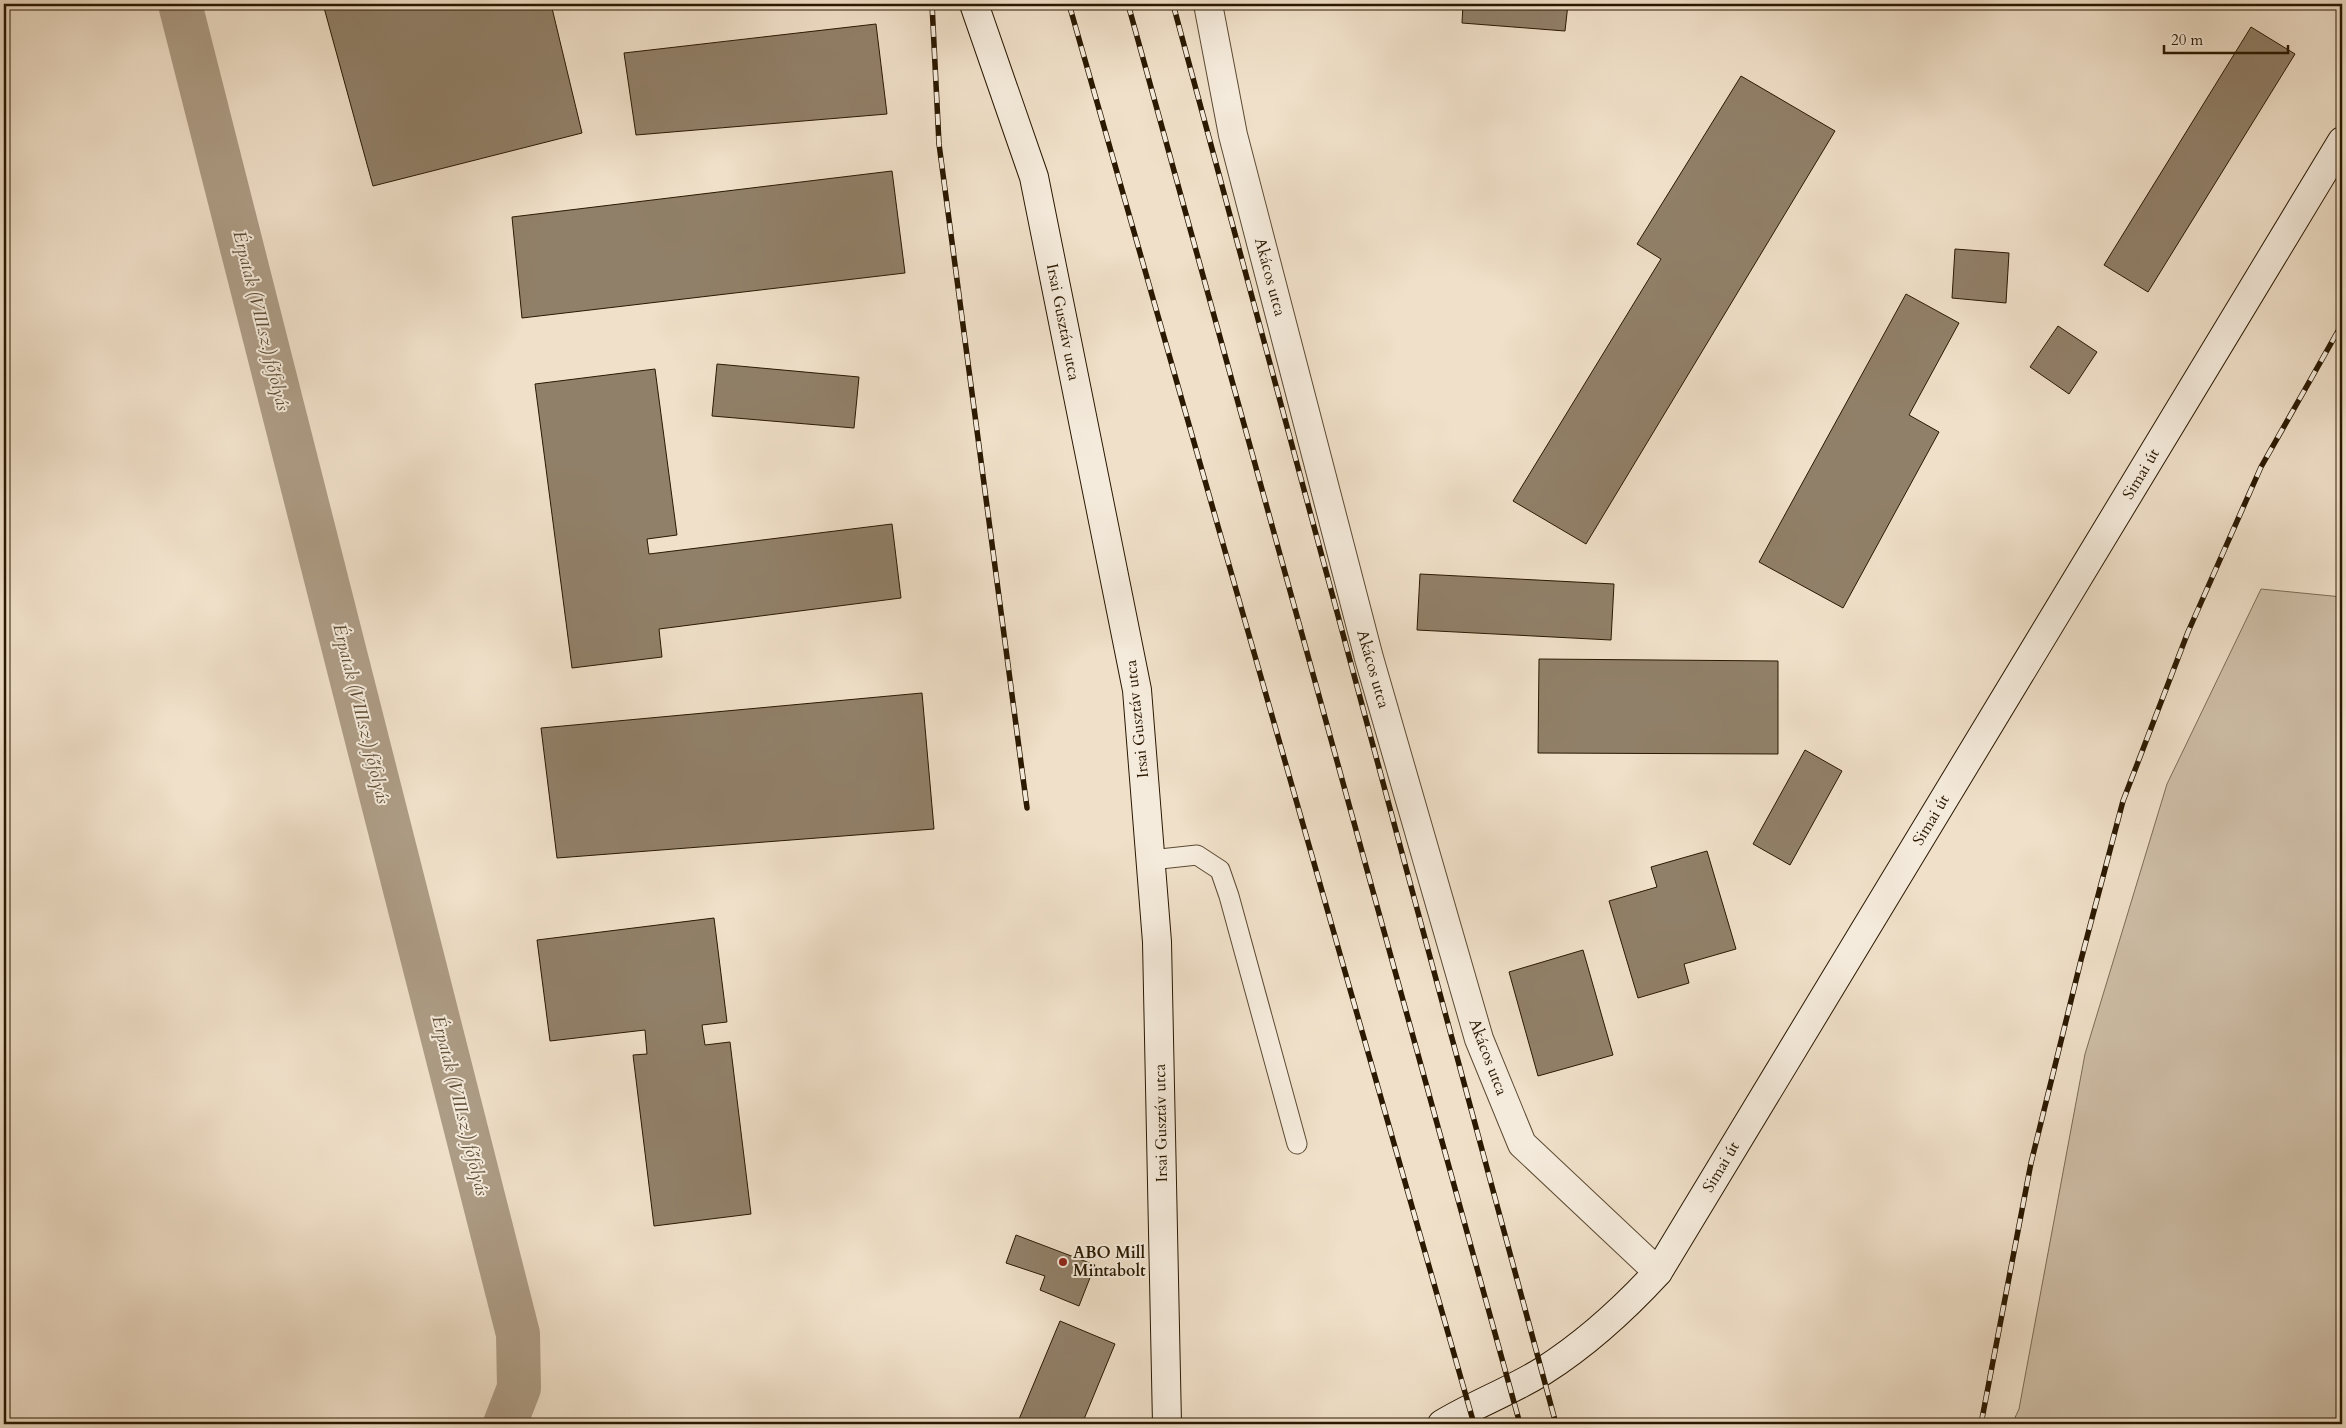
<svg xmlns="http://www.w3.org/2000/svg" width="2346" height="1428" viewBox="0 0 2346 1428" font-family="Cardo,serif">
<style>
.green{fill:#cebea7;stroke:#7c6b54}
.lines{fill:none;stroke-linecap:round;stroke-linejoin:round}
.canal{stroke:#ad9c85;stroke-width:44}
.building{fill:#918069;stroke:#2a1800}
.lane-casing{stroke:#5c4a32;stroke-width:21}
.street-casing{stroke:#5c4a32;stroke-width:30}
.secondary-casing{stroke:#2a1800;stroke-width:30}
.lane{stroke:#f5ebdc;stroke-width:19}
.street{stroke:#f5ebdc;stroke-width:28}
.secondary{stroke:#f5ebdc;stroke-width:28}
.rail-casing{stroke:#2a1800;stroke-width:5.5}
.rail{stroke:#f5ebdc;stroke-width:4;stroke-dasharray:11;stroke-linecap:butt}
.poi-dot{fill:#8f2418;stroke:#f5ebdc;stroke-width:2}
.labels{text-anchor:middle;dominant-baseline:central;stroke-width:4;stroke-linejoin:round;paint-order:stroke}
.street-label{font-size:16px;fill:#2a1800;stroke:#f5ebdc}
.poi-label{font-size:16px;font-weight:bold;fill:#2a1800;stroke:#f5ebdc;text-anchor:start}
.water-label{font-size:18px;font-style:italic;fill:#5e4d35;stroke:#f5ebdc}
</style>
<rect width="100%" height="100%" fill="#f0e0c9"/>
<filter id="stains"><feTurbulence type="fractalNoise" baseFrequency=".004" numOctaves="4"/><feColorMatrix values="0 0 0 0 .2 0 0 0 0 .09 0 0 0 0 .02 0 0 0 .5 -.17"/></filter>
<radialGradient id="worn" r=".72"><stop offset=".6" stop-color="#630" stop-opacity="0"/><stop offset="1" stop-color="#630" stop-opacity=".3"/></radialGradient>
<polygon class="green" points="2261,589 2342,597 2342,1424 2012,1424 2019,1409 2085,1054 2167,784"/>
<g class="lines">
<polyline class="canal" points="180,4 518,1334 519,1388 505,1424"/>
</g>
<g class="building">
<polygon points="323,4 551,4 582,133 373,186"/>
<polygon points="1463,4 1568,4 1565,31 1462,23"/>
<polygon points="876,24 887,114 636,135 624,53"/>
<polygon points="2251,27 2295,54 2148,292 2104,265"/>
<polygon points="1741,76 1835,131 1586,544 1513,501 1661,259 1637,244"/>
<polygon points="892,171 905,273 522,318 512,217"/>
<polygon points="1955,249 2009,253 2006,303 1952,298"/>
<polygon points="1906,294 1959,323 1909,415 1939,432 1843,608 1759,562"/>
<polygon points="2058,326 2097,352 2069,394 2030,367"/>
<polygon points="717,364 859,377 854,428 712,416"/>
<polygon points="655,369 677,535 647,539 649,554 892,524 901,598 659,629 662,657 572,668 535,384"/>
<polygon points="1420,574 1614,584 1611,640 1417,630"/>
<polygon points="1539,659 1778,661 1778,754 1538,753"/>
<polygon points="922,693 934,829 557,858 541,728"/>
<polygon points="1805,750 1842,771 1790,865 1753,844"/>
<polygon points="1707,851 1736,949 1684,964 1689,983 1638,998 1609,901 1657,887 1651,867"/>
<polygon points="714,918 727,1022 702,1025 705,1045 730,1042 751,1214 654,1226 633,1055 647,1054 645,1030 550,1041 537,940"/>
<polygon points="1583,950 1613,1055 1538,1076 1509,972"/>
<polygon points="1016,1235 1095,1265 1079,1306 1040,1290 1045,1276 1006,1263"/>
<polygon points="1060,1321 1115,1344 1082,1424 1017,1424"/>
</g>
<g class="lines">
<g class="lane-casing">
<polyline id="lane" points="1151,860 1197,855 1220,870 1229,896 1297,1144"/>
</g>
<g class="street-casing">
<polyline id="street" points="1208,4 1233,135 1369,658 1479,1039 1522,1144 1658,1272"/>
</g>
<g class="secondary-casing">
<g id="secondary">
<polyline points="974,4 1034,177 1137,690 1157,942 1167,1424"/>
<path d="M 1442,1424 C 1475,1404 1511,1391 1543,1371 C 1587,1343 1623,1310 1658,1272 L 2342,141"/>
</g>
</g>
<use href="#lane" class="lane"/>
<use href="#street" class="street"/>
<use href="#secondary" class="secondary"/>
<g class="rail-casing">
<g id="rail">
<polyline points="932,4 939,144 1027,808"/>
<polyline points="1069,4 1474,1424"/>
<polyline points="1128,4 1520,1424"/>
<polyline points="1173,4 1556,1424"/>
<polyline points="1981,1424 2031,1163 2081,960 2123,801 2188,632 2261,467 2342,324"/>
</g>
</g>
<use href="#rail" class="rail"/>
</g>
<circle class="poi-dot" cx="1063" cy="1262" r="5"/>
<g class="labels">
<g class="street-label">
<text transform="translate(1270 277) rotate(75)">Akácos utca</text>
<text transform="translate(1063 322) rotate(79)">Irsai Gusztáv utca</text>
<text transform="translate(2141 474) rotate(-59)">Simai út</text>
<text transform="translate(1373 669) rotate(74)">Akácos utca</text>
<text transform="translate(1137 719) rotate(-96)">Irsai Gusztáv utca</text>
<text transform="translate(1931 820) rotate(-59)">Simai út</text>
<text transform="translate(1488 1057) rotate(69)">Akácos utca</text>
<text transform="translate(1161 1123) rotate(-91)">Irsai Gusztáv utca</text>
<text transform="translate(1721 1167) rotate(-59)">Simai út</text>
</g>
<g class="poi-label">
<text x="1073" y="1253">ABO Mill<tspan x="1073" dy="18">Mintabolt</tspan></text>
</g>
<g class="water-label">
<text transform="translate(261 321) rotate(76)">Érpatak (VIII.sz.) főfolyás</text>
<text transform="translate(361 714) rotate(76)">Érpatak (VIII.sz.) főfolyás</text>
<text transform="translate(460 1106) rotate(76)">Érpatak (VIII.sz.) főfolyás</text>
</g>
</g>
<rect width="2346" height="1428" fill="none" stroke="#f0e0c9" stroke-width="20"/>
<rect x="5" y="5" width="2336" height="1418" fill="none" stroke="#2a1800" stroke-width="2.5"/>
<rect x="10" y="10" width="2326" height="1408" fill="none" stroke="#2a1800"/>
<path d="M2164 45v8h124v-8" fill="none" stroke="#2a1800" stroke-width="2.5"/>
<text x="2171" y="45" font-size="15" fill="#2a1800" stroke="#f5ebdc" stroke-width="4" paint-order="stroke">20 m</text>
<rect width="100%" height="100%" filter="url(#stains)"/>
<rect width="100%" height="100%" fill="url(#worn)"/>
</svg>
